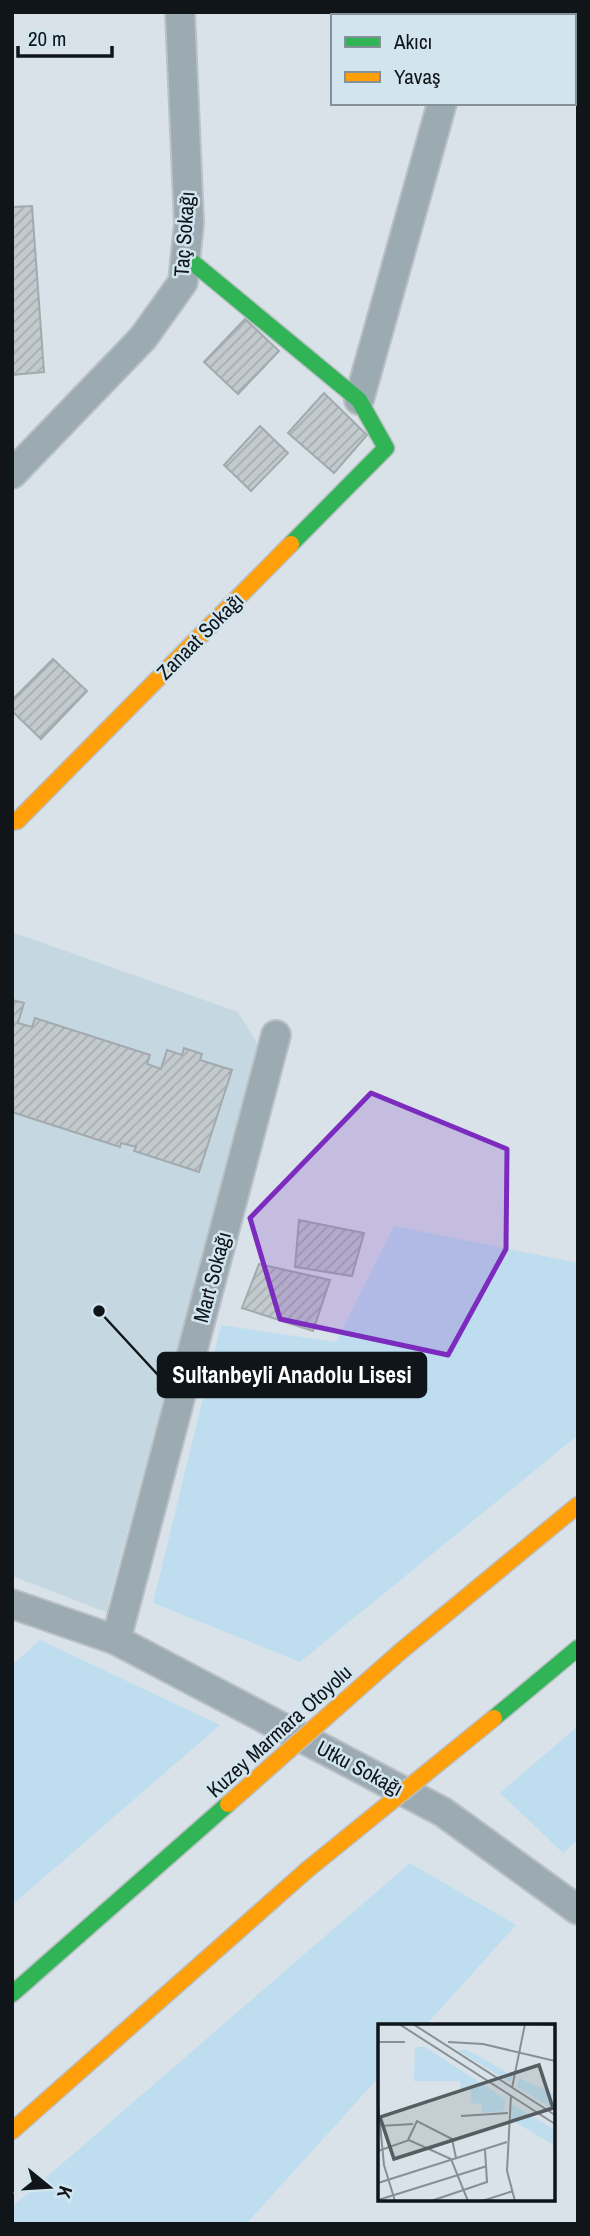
<svg xmlns="http://www.w3.org/2000/svg" width="590" height="2236" viewBox="0 0 590 2236" font-family="'Archivo Narrow',sans-serif">
<style>
.built{fill:#c5d8e2}
.grass{fill:#bedeef}
.building{fill:url(#building-hatch);stroke:#a3aaaf;stroke-width:2}
.lines{fill:none;stroke-linecap:round;stroke-linejoin:round}
.street-casing{stroke:#bac0c5;stroke-width:32}
.fast-casing{stroke:#bac0c5;stroke-width:19}
.slow-casing{stroke:#bac0c5;stroke-width:19}
.street{stroke:#9cabb2;stroke-width:28}
.fast{stroke:#30b455;stroke-width:16}
.slow{stroke:#ff9f0a;stroke-width:16}
.slow-bridge-casing{stroke:#bac0c5;stroke-width:19;stroke-linecap:butt}
.slow-bridge{stroke:#ff9f0a;stroke-width:16}
.marked{fill:#7b2cbf;fill-opacity:0.2;stroke:#7b2cbf;stroke-width:5;stroke-linejoin:round}
.labels{text-anchor:middle;dominant-baseline:central;stroke-width:5;stroke-linejoin:round;paint-order:stroke}
.street-label{font-size:21px;fill:#0f1519;stroke:#d2e4ee}
.inset-road{fill:none;stroke:#889095;stroke-width:2}
.view{fill:#555d61;fill-opacity:0.15;stroke:#555d61;stroke-width:3.5}
.inset-edge{fill:none;stroke:#0f1519;stroke-width:3.5}
.leader{fill:none;stroke:#0f1519;stroke-width:2.5}
.callout-dot{fill:#0f1519;stroke:#d2e4ee;stroke-width:2.5}
.callout{fill:#0f1519;stroke:#0f1519;stroke-width:2.5}
.callout-label{font-size:23px;text-anchor:middle;font-weight:bold;fill:#fff}
</style>
<defs>
<pattern id="building-hatch" width="6" height="6" patternUnits="userSpaceOnUse" patternTransform="scale(1.75)"><rect width="6" height="6" fill="#c2cace"/><path d="M-1 1l2-2M0 6l6-6M5 7l2-2" fill="none" stroke="#a6adb0"/></pattern>
</defs>
<rect width="100%" height="100%" fill="#d8e2e8"/>
<polygon class="built" points="12,932 238,1012 258,1045 106,1612 12,1576"/>
<g class="grass">
<polygon points="394,1226 578,1263 578,1435 300,1662 153,1603 221,1325 336,1342"/>
<polygon points="40,1640 220,1725 12,1905 12,1665"/>
<polygon points="578,1726 578,1840 563,1853 500,1793"/>
<polygon points="410,1863 516,1925 425,2026 380,2026 380,2076 246,2224 12,2224 12,2207"/>
</g>
<g class="building">
<polygon points="32,206 44,372 12,375 12,207"/>
<polygon points="245,319 279,351 238,394 204,362"/>
<polygon points="324,393 367,435 334,473 288,433"/>
<polygon points="260,426 288,453 251,491 224,465"/>
<polygon points="53,659 87,691 41,739 12,711 12,700"/>
<polygon points="12,1000 24,1003 18,1023 32,1027 35,1018 150,1055 147,1064 161,1069 167,1050 182,1055 184,1048 202,1054 200,1060 232,1070 199,1172 134,1151 136,1147 121,1143 120,1147 12,1112"/>
<polygon points="299,1220 364,1233 352,1276 295,1267"/>
<polygon points="259,1264 330,1280 313,1331 242,1308"/>
</g>
<g class="lines">
<g class="street-casing">
<g id="street">
<polyline points="467,16 468,12"/>
<polyline points="359,400 442,103"/>
<polyline points="12,474 143,338 183,282 189,223 180,12"/>
<polyline points="12,1604 116,1640 443,1812 578,1910"/>
<polyline points="116,1640 276,1035"/>
</g>
</g>
<g class="fast-casing">
<g id="fast">
<polyline points="185,256 359,400 386,448 291,544"/>
<polyline points="494,1718 578,1648"/>
<polyline points="12,1994 228,1804"/>
</g>
</g>
<g class="slow-casing">
<g id="slow">
<polyline points="12,822 17,821 291,544"/>
<polyline points="401,1651 578,1505"/>
<polyline points="12,2131 307,1870"/>
</g>
</g>
<use href="#street" class="street"/>
<use href="#fast" class="fast"/>
<use href="#slow" class="slow"/>
<g class="slow-bridge-casing">
<g id="slow-bridge">
<polyline points="228,1804 401,1651"/>
<polyline points="307,1870 494,1718"/>
</g>
</g>
<use href="#slow-bridge" class="slow-bridge"/>
</g>
<path class="marked" d="M 371,1093 L 507,1149 L 506,1249 L 448,1355 L 280,1319 L 250,1218 Z"/>
<g class="labels">
<g class="street-label">
<text transform="translate(184 234) rotate(-86)">Taç Sokağı</text>
<text transform="translate(200 636) rotate(-45)">Zanaat Sokağı</text>
<text transform="translate(212 1277) rotate(-75)">Mart Sokağı</text>
<text transform="translate(279 1731) rotate(-42)">Kuzey Marmara Otoyolu</text>
<text transform="translate(360 1768) rotate(28)">Utku Sokağı</text>
</g>
</g>
<g transform="translate(378 2024)">
<rect width="177" height="177" fill="#d8e2e8"/>
<path d="M 37,23 L 47,23 L 127,75 L 126,87 L 105,89 L 103,80 L 94,79 L 92,65 L 83,65 L 82,57 L 36,57 ZM 79,26 L 90,26 L 135,52 L 132,58 ZM 141,54 L 177,70 L 177,86 L 139,63 ZM 133,80 L 177,106 L 177,122 L 131,94 Z" fill="#bedeef"/>
<path class="inset-road" d="M 21,0 L 177,100M 35,0 L 177,91M 150,0 L 177,1M 0,18 L 27,18M 70,18 L 105,20 L 177,37M 134,64 L 147,0M 133,71 L 129,147 L 137,177M 0,79 L 6,141 L 17,177M 83,92 L 130,89M 2,102 L 35,100M 30,116 L 39,97 L 74,115 L 78,134M 0,127 L 31,116 L 73,135 L 90,177M 0,159 L 129,118M 0,176 L 109,142M 53,177 L 109,158 L 107,126M 104,177 L 135,167"/>
<path class="view" d="M 161,41 L 175,84 L 16,135 L 2,93 Z"/>
<rect width="177" height="177" class="inset-edge"/>
</g>
<path class="leader" d="M99 1311L158 1375"/>
<circle class="callout-dot" cx="99" cy="1311" r="7"/>
<rect class="callout" x="158" y="1353" width="268" height="44" rx="7"/>
<g class="callout-label">
<text x="292" y="1383">Sultanbeyli Anadolu Lisesi</text>
</g>
<rect width="590" height="2236" fill="none" stroke="#0f1519" stroke-width="28"/>
<rect x="331" y="14" width="245" height="91" fill="#d2e4ee" stroke="#849199" stroke-width="2"/>
<rect x="345" y="37" width="35" height="10" fill="#30b455" stroke="#849199" stroke-width="2"/>
<text x="394" y="49" font-size="21" fill="#0f1519">Akıcı</text>
<rect x="345" y="72" width="35" height="10" fill="#ff9f0a" stroke="#849199" stroke-width="2"/>
<text x="394" y="84" font-size="21" fill="#0f1519">Yavaş</text>
<g transform="translate(49 2187) rotate(108)" stroke="#d2e4ee" stroke-width="5" paint-order="stroke">
<path d="M0-5L12 26L0 18L-12 26Z" fill="#0f1519"/>
<text y="-10" font-size="19" font-weight="bold" text-anchor="middle" fill="#0f1519">K</text>
</g>
<path d="M18 46v10h94v-10" fill="none" stroke="#0f1519" stroke-width="3.5"/>
<text x="28" y="46" font-size="21" fill="#0f1519" stroke="#d2e4ee" stroke-width="5" paint-order="stroke">20 m</text>
</svg>
